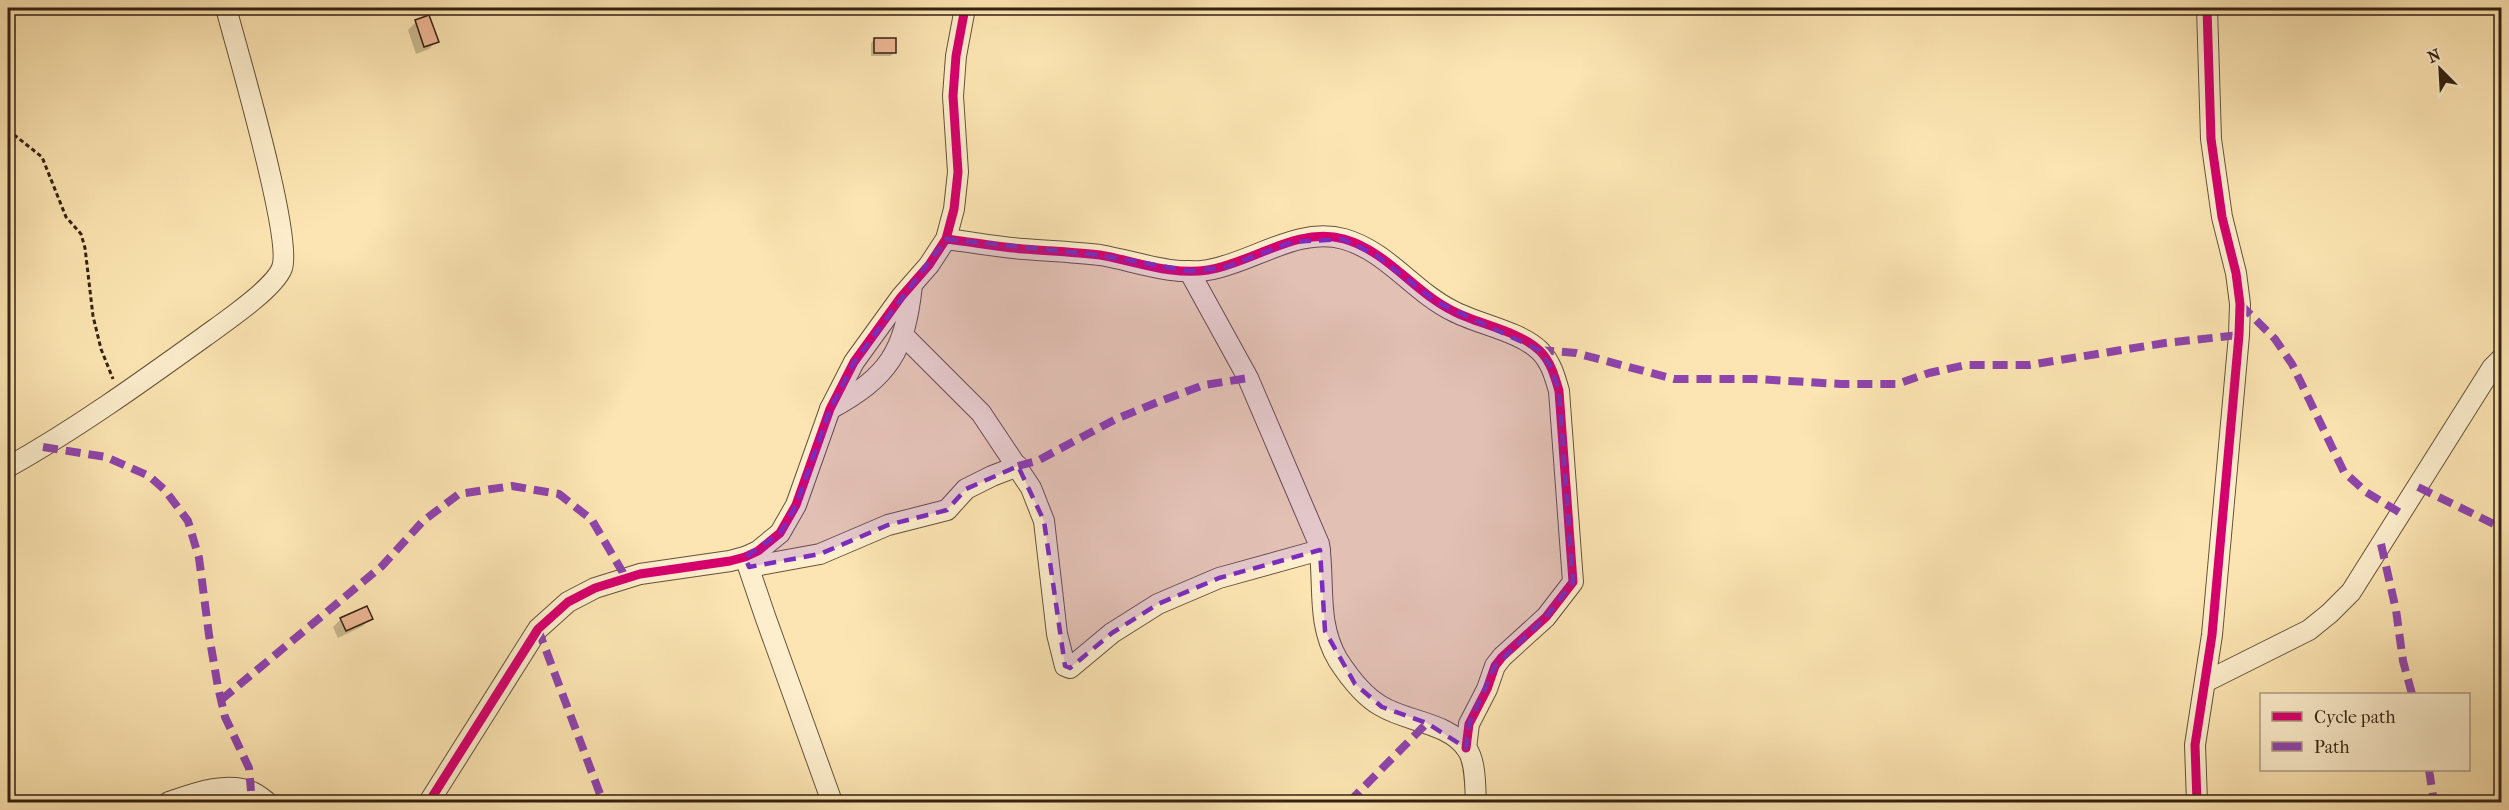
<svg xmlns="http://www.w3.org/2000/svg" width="2509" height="810" viewBox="0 0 2509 810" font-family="'IM FELL French Canon',serif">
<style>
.shadow{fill:#0003}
.building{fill:#eeb795;stroke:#332111;stroke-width:1.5}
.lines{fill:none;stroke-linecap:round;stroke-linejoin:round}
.minor-casing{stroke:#655239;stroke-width:22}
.path{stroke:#332111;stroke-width:3;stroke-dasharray:4.5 3;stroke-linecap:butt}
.minor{stroke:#fdeecd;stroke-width:20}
.quiet{stroke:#8e44ad;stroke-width:8;stroke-dasharray:15 8;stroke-linecap:butt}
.cycleway-casing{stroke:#fdeecd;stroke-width:13}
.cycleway{stroke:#d6006c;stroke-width:9}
.marked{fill:#7b2cbf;fill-opacity:0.2;stroke:#7b2cbf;stroke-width:4.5;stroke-dasharray:12 8;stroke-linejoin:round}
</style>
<rect width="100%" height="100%" fill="#fce5b2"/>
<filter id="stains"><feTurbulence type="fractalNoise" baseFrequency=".00333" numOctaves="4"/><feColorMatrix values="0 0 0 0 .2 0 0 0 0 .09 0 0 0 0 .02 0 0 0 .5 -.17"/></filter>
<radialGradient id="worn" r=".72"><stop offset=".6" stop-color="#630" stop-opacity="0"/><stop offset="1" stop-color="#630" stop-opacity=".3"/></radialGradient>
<g class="shadow">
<polygon points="416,22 437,41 429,49 416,54 408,30"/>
<polygon points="874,40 894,52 891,56 871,56 871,43"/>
<polygon points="371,618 363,626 338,638 333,627 341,619"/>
</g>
<g class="building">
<polygon points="429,15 439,42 424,47 415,20"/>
<rect x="874" y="38" width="22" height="15"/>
<polygon points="367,606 373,619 346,631 340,618"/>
</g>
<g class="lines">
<g class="minor-casing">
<g id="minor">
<path d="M 946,239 C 972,242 997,247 1023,249 C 1049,251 1075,252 1100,255 C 1135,261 1172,276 1208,270 C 1252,263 1297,226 1344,239 C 1387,251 1414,292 1453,311 C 1477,324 1520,331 1540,351 C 1551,362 1555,377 1559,391 L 1573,582 L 1546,617 L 1502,657 L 1495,666 L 1487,689 L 1469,724 L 1466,748"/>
<path d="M 1189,271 L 1248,378 L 1319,544 C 1325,584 1316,623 1338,660 C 1349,677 1363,696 1381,706 C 1407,722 1448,722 1467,749 C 1476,762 1475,787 1476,802"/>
<polyline points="903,335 981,413 1031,488 1044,521 1057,634 1065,666 1070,668 1112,633 1158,604 1219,578 1320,550"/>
<path d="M 830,409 C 889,377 905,351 912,285"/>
<path d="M 8,467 C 76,429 140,383 204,337 C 223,323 274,289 282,268 C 293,237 237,50 226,8"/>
<polyline points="745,557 765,616 832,802"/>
<polyline points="749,567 820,554 888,525 947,510 966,489 992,476 1018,466"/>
<polyline points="2205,682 2309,630 2330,613 2351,592 2492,368 2502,358"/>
<path d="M 169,802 C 193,794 226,781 252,792 C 257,794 263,799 267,802"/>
<polyline points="429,802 538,629 568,602 595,588 640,574 730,561 745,557 758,551 780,533 796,505 830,409 854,362 901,297 929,265 946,239 954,209 958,172 953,96 956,56 965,8"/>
<polyline points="2197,802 2195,745 2212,635 2239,335 2240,304 2236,273 2222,217 2211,139 2207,8"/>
</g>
</g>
<polyline class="path" points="8,130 42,157 66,217 81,234 85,248 93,316 101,349 113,379"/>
<use href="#minor" class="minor"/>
<g class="quiet">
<polyline points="2240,304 2275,339 2292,364 2344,472 2366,492 2402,514"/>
<polyline points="1539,350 1576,353 1674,379 1755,379 1841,384 1897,384 1929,373 1966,365 2029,365 2165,343 2239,335"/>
<polyline points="43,447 106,457 149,476 165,490 188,521 199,558 209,635 218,687 225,717 249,768 251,791"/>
<polyline points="1018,466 1037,461 1116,419 1158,402 1204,385 1248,378"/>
<polyline points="2418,487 2502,528"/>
<polyline points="2381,544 2396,610 2403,661 2412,694"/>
<polyline points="538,629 603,802"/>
<polyline points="221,700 382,566 423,521 459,494 512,486 559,494 592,520 626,578"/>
<polyline points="2429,770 2434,802"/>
<polyline points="1349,802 1427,723"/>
</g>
<g class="cycleway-casing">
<g id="cycleway">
<path d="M 946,239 C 972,242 997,247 1023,249 C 1049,251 1075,252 1100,255 C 1135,261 1172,276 1208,270 C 1252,263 1297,226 1344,239 C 1387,251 1414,292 1453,311 C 1477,324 1520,331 1540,351 C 1551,362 1555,377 1559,391 L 1573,582 L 1546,617 L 1502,657 L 1495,666 L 1487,689 L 1469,724 L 1466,748"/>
<polyline points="429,802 538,629 568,602 595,588 640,574 730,561 745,557 758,551 780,533 796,505 830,409 854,362 901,297 929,265 946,239 954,209 958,172 953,96 956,56 965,8"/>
<polyline points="2197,802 2195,745 2212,635 2239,335 2240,304 2236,273 2222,217 2211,139 2207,8"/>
</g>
</g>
<use href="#cycleway" class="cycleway"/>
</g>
<path class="marked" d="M 946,239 L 1100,255 L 1189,271 L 1226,267 L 1291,242 L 1343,239 L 1376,255 L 1437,302 L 1539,350 L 1551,367 L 1559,391 L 1573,582 L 1546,617 L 1495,666 L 1469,724 L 1466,748 L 1427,723 L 1382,707 L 1355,684 L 1325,631 L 1320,550 L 1219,578 L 1158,604 L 1112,633 L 1070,668 L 1065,666 L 1044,521 L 1018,466 L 966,489 L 947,510 L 888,525 L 820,554 L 749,567 L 745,557 L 780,533 L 796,505 L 830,409 L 854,362 Z"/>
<rect width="2509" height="810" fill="none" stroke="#fce5b2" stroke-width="30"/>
<rect x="9" y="9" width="2491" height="792" fill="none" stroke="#332111" stroke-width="3"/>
<rect x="15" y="15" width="2479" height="780" fill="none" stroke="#332111" stroke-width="1.5"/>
<rect x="2260" y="693" width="210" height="78" fill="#fdeecd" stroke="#ac9c82" stroke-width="1.5"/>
<rect x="2272" y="712" width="30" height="9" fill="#d6006c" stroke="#ac9c82" stroke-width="1.5"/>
<text x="2314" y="723" font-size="18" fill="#332111">Cycle path</text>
<rect x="2272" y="742" width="30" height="9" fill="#8e44ad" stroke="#ac9c82" stroke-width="1.5"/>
<text x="2314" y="753" font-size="18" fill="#332111">Path</text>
<g transform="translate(2440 69) rotate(336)" stroke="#fdeecd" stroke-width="4.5" paint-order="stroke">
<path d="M0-4.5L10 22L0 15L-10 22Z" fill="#332111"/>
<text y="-9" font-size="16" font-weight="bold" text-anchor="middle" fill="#332111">N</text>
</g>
<rect width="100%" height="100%" filter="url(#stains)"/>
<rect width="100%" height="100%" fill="url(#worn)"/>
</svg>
